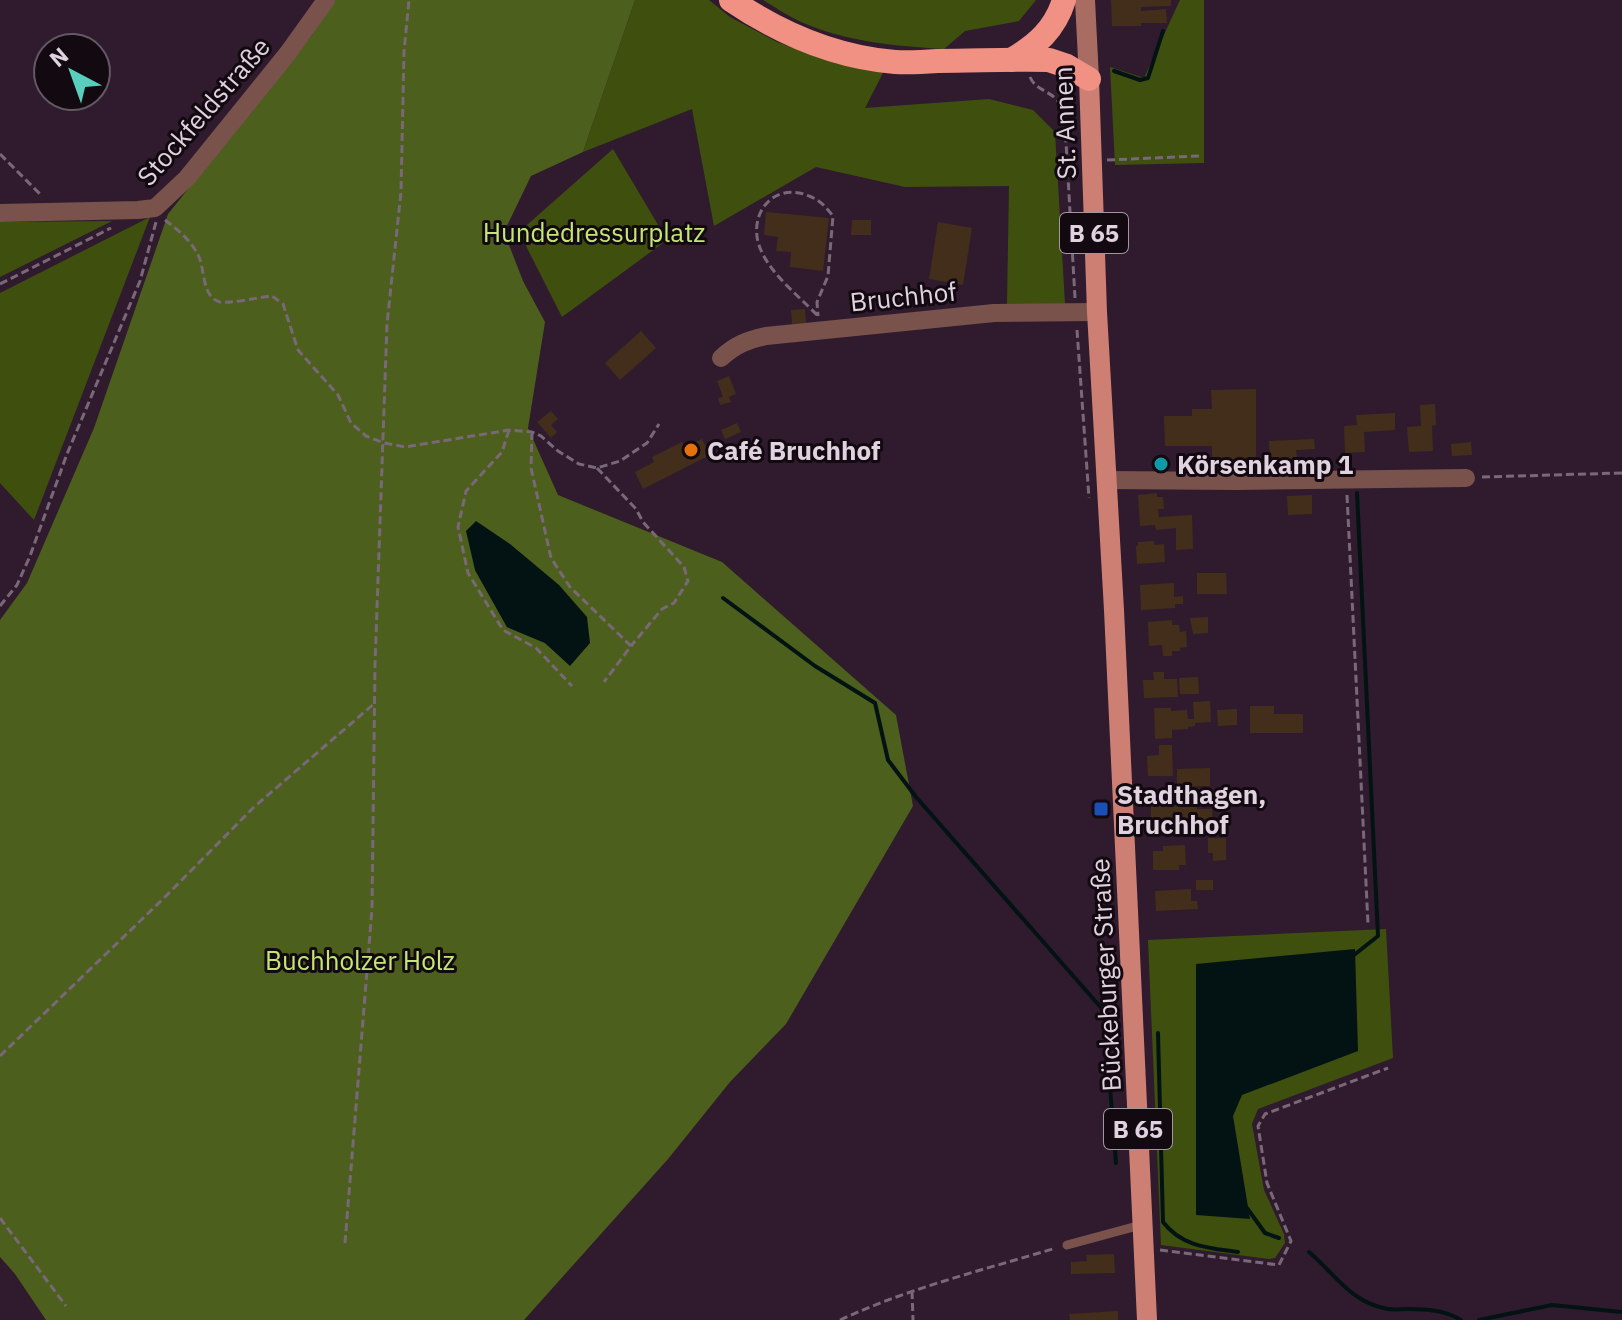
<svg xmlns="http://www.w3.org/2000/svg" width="1622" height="1320" viewBox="0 0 1622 1320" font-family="'IBM Plex Sans',sans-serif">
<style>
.green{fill:#3f500e}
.forest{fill:#4d5f1c;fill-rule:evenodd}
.water{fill:#031314}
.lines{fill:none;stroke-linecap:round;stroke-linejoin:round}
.stream{stroke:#031314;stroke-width:4}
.building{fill:#432e1b}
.path{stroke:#796877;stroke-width:3;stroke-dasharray:8 4;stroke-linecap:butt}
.lane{stroke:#79524c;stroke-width:9}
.street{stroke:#79524c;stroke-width:18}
.secondary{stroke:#a96c63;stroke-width:20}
.primary{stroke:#ce7f74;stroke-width:20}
.highway{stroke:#f09183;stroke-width:24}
.food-dot{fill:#e8710a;stroke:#120911;stroke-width:3}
.culture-dot{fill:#0f9aa8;stroke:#120911;stroke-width:3}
.transit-dot{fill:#1a4fb4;stroke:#120911;stroke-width:3}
.labels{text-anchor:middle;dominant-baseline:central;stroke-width:6;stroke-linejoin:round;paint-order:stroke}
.shield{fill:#120911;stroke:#a296a0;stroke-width:2}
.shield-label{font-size:24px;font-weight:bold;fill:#e0d2de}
.street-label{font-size:26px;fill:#e0d2de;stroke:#120911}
.park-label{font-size:26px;fill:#c4e673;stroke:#120911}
.poi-label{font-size:26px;font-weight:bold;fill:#e0d2de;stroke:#120911;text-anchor:start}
</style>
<rect width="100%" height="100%" fill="#2f1b2d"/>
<g class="green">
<polygon points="635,0 709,0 730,17 777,42 826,59 885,69 865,108 989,99 1033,110 1055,132 1065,304 1007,304 1009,186 905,187 816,167 714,226 692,109 583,152"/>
<path d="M 763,0 L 1036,0 L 1019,21 L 965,31 L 944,49 C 895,46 847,42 801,22 C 788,16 775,7 763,0 Z"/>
<polygon points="1180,0 1204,0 1204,163 1115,165 1110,67 1144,78"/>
<polygon points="613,149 667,240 562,317 519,232"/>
<polygon points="150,217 34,520 0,483 0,293"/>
<polygon points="112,221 0,277 0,222"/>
<polygon points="1386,929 1393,1058 1258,1109 1252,1124 1264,1190 1284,1234 1285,1243 1275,1258 1269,1259 1161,1245 1148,940"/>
</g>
<path class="forest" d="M 334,0 L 635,0 L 583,152 L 531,176 L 504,232 L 523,281 L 545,322 L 528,428 L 558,495 L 722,562 L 896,715 L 913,806 L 786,1024 L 730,1082 L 668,1159 L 524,1320 L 46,1320 L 15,1274 L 0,1257 L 0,620 L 27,583 L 94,428 L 168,214 L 312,35 ZM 475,570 L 570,665 L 545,643 L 507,627 Z"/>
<g class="water">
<polygon points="476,521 510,544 559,585 587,617 590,643 570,666 545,643 507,627 475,570 466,531"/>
<polygon points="1355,949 1358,1051 1242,1095 1233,1116 1250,1219 1196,1215 1196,964"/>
</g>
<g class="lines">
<g class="stream">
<polyline points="1114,71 1140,80 1148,78 1163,31"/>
<polyline points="723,598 815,666 875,703 888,760 916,797 1104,1011 1116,1163"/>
<polyline points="1354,955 1378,936 1357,493"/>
<path d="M 1158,1033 L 1163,1222 C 1182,1247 1210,1248 1238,1252"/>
<polyline points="1247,1208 1265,1233 1279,1238"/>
<path d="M 1309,1252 C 1335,1274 1351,1303 1388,1309 C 1394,1310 1401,1309 1407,1309 C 1427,1309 1444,1310 1461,1320"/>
<polyline points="1479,1320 1552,1305 1622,1312"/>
</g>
</g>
<g class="building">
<polygon points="1111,0 1171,0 1171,6 1141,7 1141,11 1166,9 1167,23 1141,23 1141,26 1112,26"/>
<polygon points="766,212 829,218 823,271 790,267 791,252 776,251 778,237 764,235"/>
<polygon points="852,220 871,220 871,235 851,235"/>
<polygon points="938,222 972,228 963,285 929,279"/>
<polygon points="805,309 806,323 792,324 791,310"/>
<polygon points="641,331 656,348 620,380 605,363"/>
<polygon points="729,376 736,394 729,397 731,402 720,405 718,398 723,397 717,381"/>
<polygon points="1256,389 1256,466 1212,467 1212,446 1165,446 1164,416 1192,416 1192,409 1212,409 1211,390"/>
<polygon points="1435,404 1436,425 1432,426 1433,451 1409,452 1407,427 1421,426 1420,405"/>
<polygon points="551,411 558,419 551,425 557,432 551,438 537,422"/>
<polygon points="1395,413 1395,430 1364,432 1365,452 1345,453 1344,426 1357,425 1356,415"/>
<polygon points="737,423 741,432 725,439 721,430"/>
<polygon points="702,439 710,455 643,489 635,472 654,462 652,457 682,442 685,447"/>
<polygon points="1314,439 1315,449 1296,450 1297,459 1270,461 1269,441"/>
<polygon points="1471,442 1472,455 1452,456 1451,444"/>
<polygon points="1157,493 1157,497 1163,497 1164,509 1158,509 1159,517 1192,515 1193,549 1176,550 1176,528 1156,530 1155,525 1140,526 1138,495"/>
<polygon points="1312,495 1312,514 1288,515 1287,496"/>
<polygon points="1154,541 1154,545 1164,544 1165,562 1137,564 1136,546 1138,546 1138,542"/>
<polygon points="1197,573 1226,573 1227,594 1197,594"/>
<polygon points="1174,583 1174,597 1183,596 1183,604 1175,604 1175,608 1141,610 1140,585"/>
<polygon points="1208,617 1208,633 1193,634 1190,618"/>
<polygon points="1172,620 1172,625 1179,625 1180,632 1186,631 1187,647 1180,648 1180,651 1172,651 1172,656 1163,656 1162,645 1149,646 1148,622"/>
<polygon points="1153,672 1164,672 1164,679 1177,679 1178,697 1144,698 1143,680 1154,680"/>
<polygon points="1198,677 1199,694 1180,694 1179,678"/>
<polygon points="1210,701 1211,722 1195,723 1195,726 1188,727 1188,729 1172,730 1172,738 1155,739 1154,708 1171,708 1171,711 1187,710 1188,719 1194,719 1193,702"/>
<polygon points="1250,706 1274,706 1274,714 1303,714 1303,733 1250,733"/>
<polygon points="1237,709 1237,725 1218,726 1217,710"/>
<polygon points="1159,745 1172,745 1173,776 1148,776 1147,756 1159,755"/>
<polygon points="1210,768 1210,786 1177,787 1177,769"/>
<polygon points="1227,788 1227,802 1209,802 1208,789"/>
<polygon points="1197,799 1197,809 1212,809 1213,823 1209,823 1209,825 1197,825 1197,820 1182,820 1182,823 1151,824 1151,801"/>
<polygon points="1208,838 1226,838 1226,860 1213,861 1213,853 1208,853"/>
<polygon points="1185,845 1186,865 1179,865 1179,870 1153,870 1153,851 1163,851 1163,846"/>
<rect x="1196" y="880" width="17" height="10"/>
<polygon points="1191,889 1191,901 1197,901 1198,909 1156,911 1155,891"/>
<polygon points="1114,1254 1115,1273 1071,1274 1071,1262 1087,1261 1086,1255"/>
<polygon points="1118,1311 1118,1320 1070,1320 1069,1314"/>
</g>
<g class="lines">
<g class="path">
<path d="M 1030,77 C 1035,89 1047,90 1056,99 C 1063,106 1064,116 1065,125 L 1075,298"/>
<polyline points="0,154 41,195"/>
<polyline points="1107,160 1199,156"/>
<path d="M 165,220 C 178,230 192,241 199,257 C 205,271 202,297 220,302 C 230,304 260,297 272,296 L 283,304 L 298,350 L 338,395 L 351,423 L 366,436 L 384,443 L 405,447 L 509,430 L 532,432 L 541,436 L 558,451 L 579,464 L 597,468 L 620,461 L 647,443 L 659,424"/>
<polyline points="0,284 111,228"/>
<path d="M 817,315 C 797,294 766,271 758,242 C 750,209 777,182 809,196 C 820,200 826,207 833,216 L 828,276 L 817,302 L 818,316"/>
<polyline points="1077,330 1089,498"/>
<polyline points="509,430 502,452 466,491 458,527 468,573 503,630 536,648 572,686"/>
<polyline points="532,432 531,468 551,558 570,587 631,646 604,682"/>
<polyline points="597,468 636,509 643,522 684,567 688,581 674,603 662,609 631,646"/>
<polyline points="1482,477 1622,473"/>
<polyline points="1347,495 1368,924"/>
<polyline points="0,606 17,585 30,556 67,454 140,281 156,222"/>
<polyline points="0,1056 164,898 254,807 375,703"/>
<polyline points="0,1218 66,1306"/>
<polyline points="345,1243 372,909 375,665 387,324 401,192 404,52 409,0"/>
<polyline points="1160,1250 1279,1265 1291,1241 1267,1183 1258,1126 1265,1114 1388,1068"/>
<polyline points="912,1291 913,1320"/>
<path d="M 840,1320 C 909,1288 983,1270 1056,1248"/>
</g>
<polyline class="lane" points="1067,1245 1141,1225"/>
<g class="street">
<polyline points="0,213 138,210 155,208 187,178 288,53 326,0"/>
<path d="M 721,358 C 735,345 747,340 766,336 L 994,313 L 1097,312"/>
<polyline points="1106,480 1237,481 1466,478"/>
</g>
<polyline class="secondary" points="1085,0 1089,79"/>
<polyline class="primary" points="1089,79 1097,312 1114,610 1147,1320"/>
<g class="highway">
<path d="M 731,0 C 781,34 834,57 895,62 C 909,63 924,62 938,61 C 975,61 1012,59 1049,60 L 1067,66 L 1089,79"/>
<path d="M 1011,60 C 1037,45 1055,29 1064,0"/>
</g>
</g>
<circle class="food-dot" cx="691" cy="450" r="8"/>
<circle class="culture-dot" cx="1161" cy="464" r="8"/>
<rect class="transit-dot" x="1093" y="801" width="16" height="16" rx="4"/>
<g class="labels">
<g class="shield">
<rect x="1060" y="213" width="68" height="40" rx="6"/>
<rect x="1104" y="1109" width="68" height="40" rx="6"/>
</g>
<g class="shield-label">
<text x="1094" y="233">B 65</text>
<text x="1138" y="1129">B 65</text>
</g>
<g class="street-label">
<text transform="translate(203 111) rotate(-49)">Stockfeldstraße</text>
<text transform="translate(1064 123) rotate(-92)">St. Annen</text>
<text transform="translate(903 296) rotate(-6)">Bruchhof</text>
<text transform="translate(1105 975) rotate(-93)">Bückeburger Straße</text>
</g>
<g class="park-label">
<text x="594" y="232">Hundedressurplatz</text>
<text x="360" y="960">Buchholzer Holz</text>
</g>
<g class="poi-label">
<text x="707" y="450">Café Bruchhof</text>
<text x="1177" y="464">Körsenkamp 1</text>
<text x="1117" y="794">Stadthagen,<tspan x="1117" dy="30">Bruchhof</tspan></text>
</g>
</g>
<g transform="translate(72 72) rotate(319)"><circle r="38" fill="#120911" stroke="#645963" stroke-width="2"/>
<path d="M0-6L14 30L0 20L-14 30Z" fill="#5acebc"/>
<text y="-12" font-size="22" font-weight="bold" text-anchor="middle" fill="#e0d2de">N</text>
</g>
</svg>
